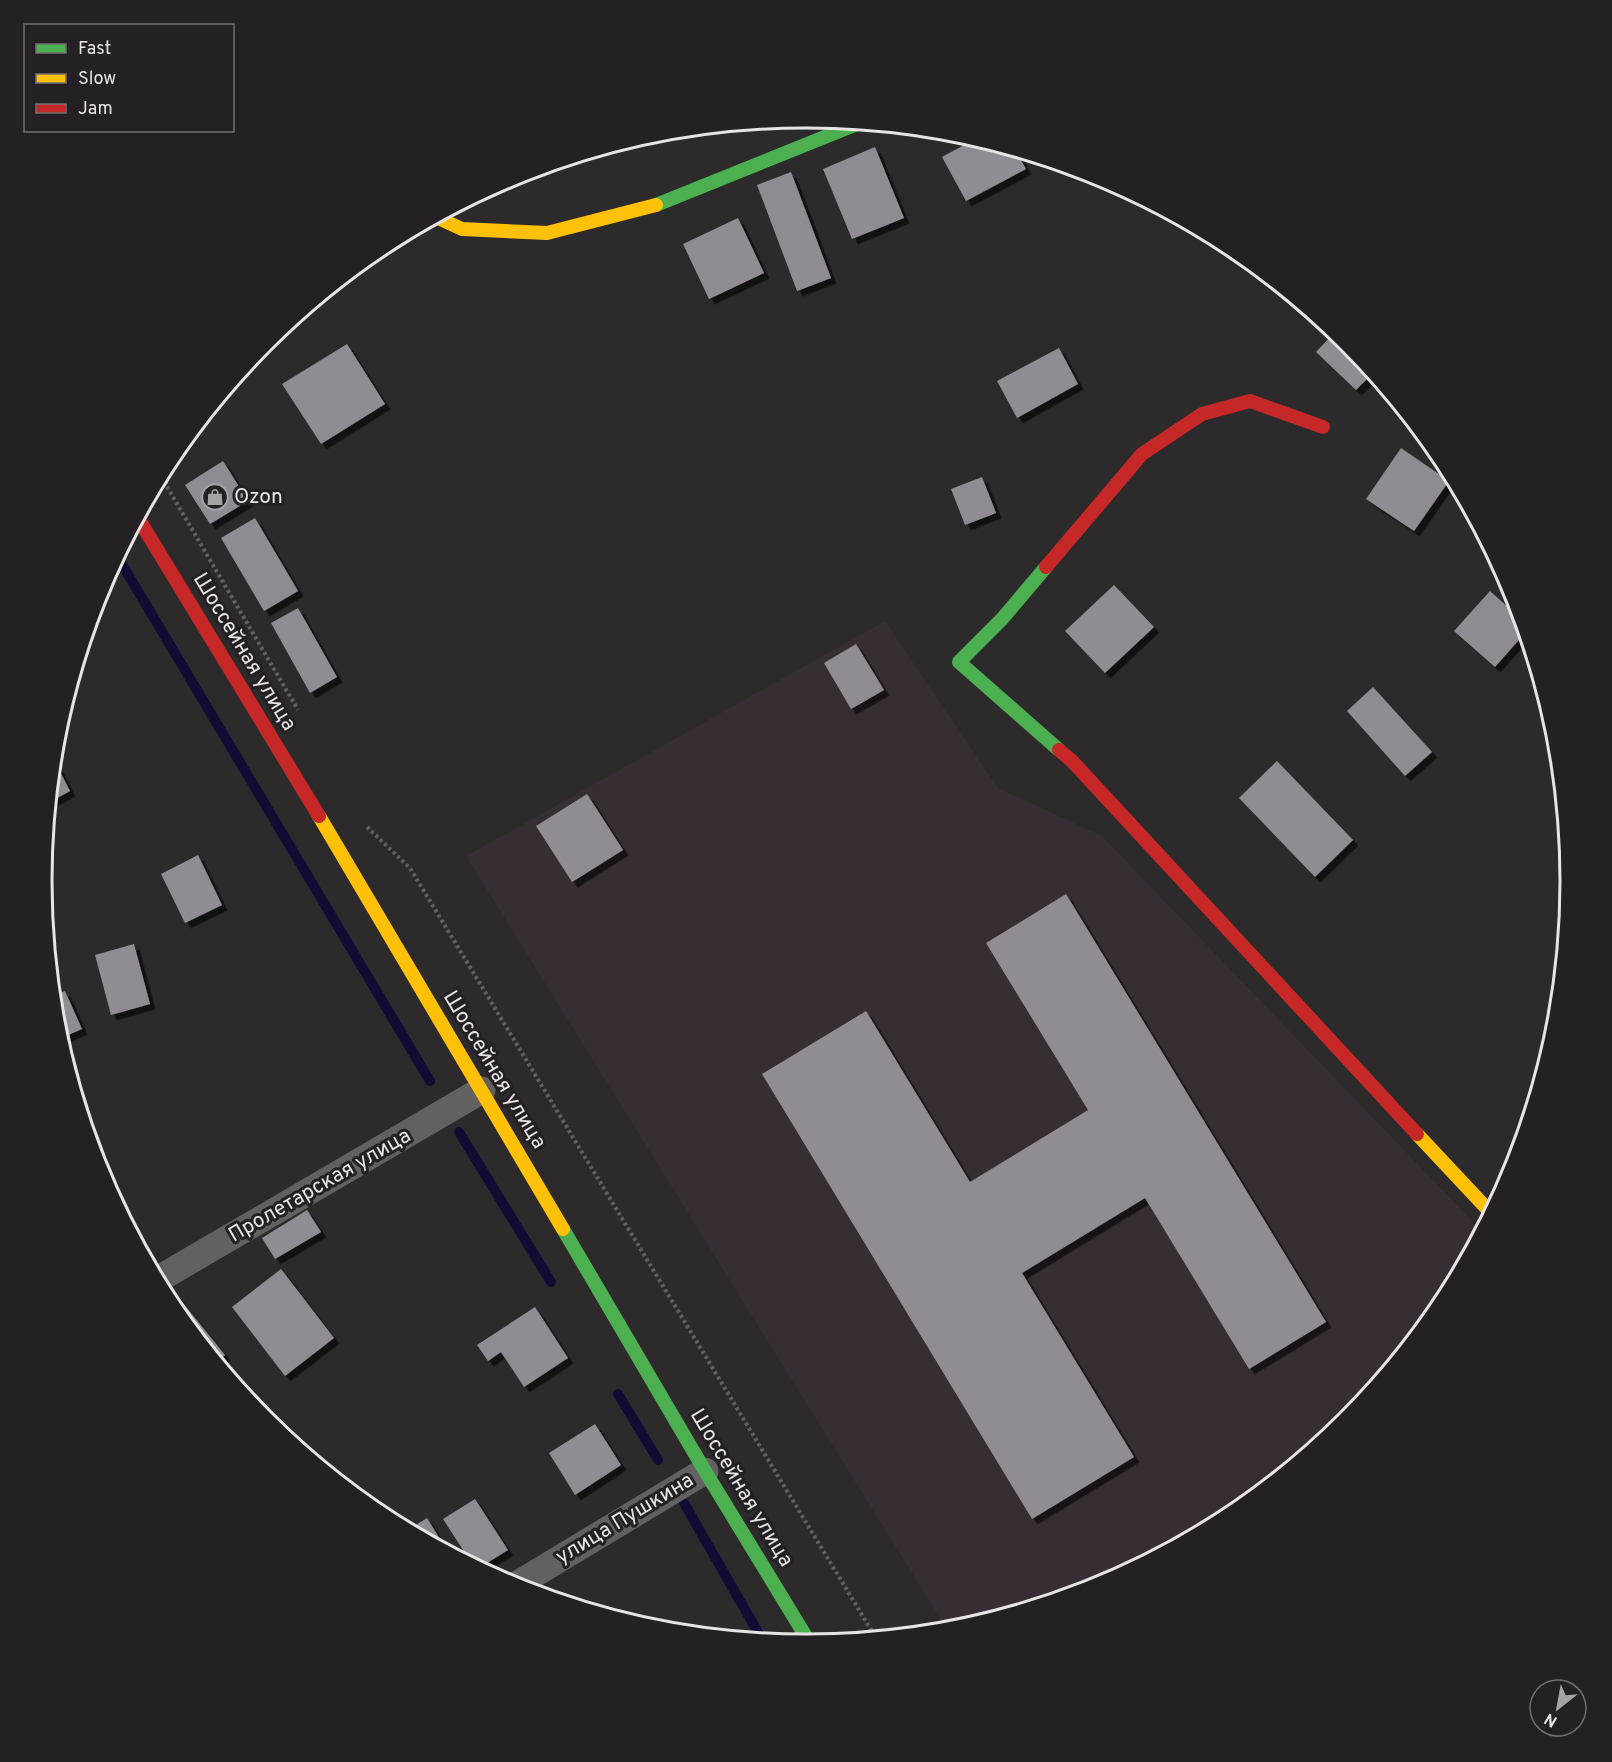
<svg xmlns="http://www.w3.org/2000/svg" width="1612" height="1762" viewBox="0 0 1612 1762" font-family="Overpass,sans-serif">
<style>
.built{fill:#372d34}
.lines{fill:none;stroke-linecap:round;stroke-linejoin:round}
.stream{stroke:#100c33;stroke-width:10}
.building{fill:#918b94;filter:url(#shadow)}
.path{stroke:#636062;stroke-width:4;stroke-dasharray:3 3;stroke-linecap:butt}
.lane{stroke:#626061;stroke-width:14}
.street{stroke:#626061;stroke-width:27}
.fast{stroke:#4caf50;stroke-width:14}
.slow{stroke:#ffc107;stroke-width:14}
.jam{stroke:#c62828;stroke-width:14}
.labels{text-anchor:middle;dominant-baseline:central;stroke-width:6;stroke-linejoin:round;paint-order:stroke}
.poi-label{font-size:21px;fill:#e8e4e6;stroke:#252023;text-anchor:start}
.street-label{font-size:21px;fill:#e8e4e6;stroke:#252023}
.rim{fill:none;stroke:#e8e4e6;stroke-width:3}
</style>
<defs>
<filter id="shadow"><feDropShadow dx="5.5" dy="5.5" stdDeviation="0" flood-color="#0009"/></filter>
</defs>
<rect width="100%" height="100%" fill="#2d2a2c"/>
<polygon class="built" points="885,621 998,788 1102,836 1481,1230 1441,1306 1346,1421 1230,1516 1098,1587 955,1630 948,1631 466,856"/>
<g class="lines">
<g class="stream">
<polyline points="117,556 430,1081"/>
<polyline points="459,1132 551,1282"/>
<polyline points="618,1394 658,1460"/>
<polyline points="684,1503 763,1641"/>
</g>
</g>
<g class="building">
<polygon points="977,138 1015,150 1026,169 966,201 942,157"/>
<polygon points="875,147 904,218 852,239 823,169"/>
<polygon points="791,172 831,278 797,291 757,185"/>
<polygon points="738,218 764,273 709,299 683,244"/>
<polygon points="1335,332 1346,341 1373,373 1356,390 1316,352"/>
<polygon points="347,344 385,404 321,444 282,384"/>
<polygon points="1059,348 1078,384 1017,418 997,381"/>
<polygon points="1401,448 1449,481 1414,531 1366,499"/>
<polygon points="223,461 248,501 210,524 185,485"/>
<polygon points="982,477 996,513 965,525 951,489"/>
<polygon points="255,518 298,591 264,611 221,538"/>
<polygon points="1114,585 1154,627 1105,673 1065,631"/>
<polygon points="1490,591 1521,619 1525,633 1495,667 1454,631"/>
<polygon points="298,608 337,677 310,693 271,623"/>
<polygon points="856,644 884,690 851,709 824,663"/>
<polygon points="1373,687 1432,752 1405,776 1347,711"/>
<polygon points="54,760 70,791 50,802"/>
<polygon points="1277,761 1353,840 1315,877 1239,798"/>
<polygon points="587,794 623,850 572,882 536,826"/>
<polygon points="198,855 222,905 185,923 161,874"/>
<polygon points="1066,894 1326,1322 1249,1369 1145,1198 1022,1273 1134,1457 1032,1519 762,1074 866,1011 970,1182 1088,1110 986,943"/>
<polygon points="134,944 150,1004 111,1015 95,955"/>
<polygon points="65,991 82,1029 59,1039 57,1030 53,996"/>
<polygon points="307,1210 321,1232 275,1259 262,1238"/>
<polygon points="281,1269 334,1338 285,1376 232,1307"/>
<polygon points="174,1292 225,1355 217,1362 171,1305 167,1298"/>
<polygon points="535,1307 568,1358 524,1387 501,1352 488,1361 477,1345"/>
<polygon points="595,1424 621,1465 575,1495 549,1453"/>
<polygon points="475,1499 508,1550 479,1568 472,1564 443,1519"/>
<polygon points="427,1518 448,1552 408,1530"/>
</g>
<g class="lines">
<g class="path">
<polyline points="167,463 166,485 298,710"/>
<polyline points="367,827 410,868 876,1638"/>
</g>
<polyline class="lane" points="1568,902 1567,894 1570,877"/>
<g class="street">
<polyline points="157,1280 482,1090"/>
<polyline points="513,1587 705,1471"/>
</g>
<g class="fast">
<polyline points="656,205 857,124"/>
<polyline points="1046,567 1002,619 959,662 1059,750"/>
<polyline points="563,1229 705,1471 811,1645"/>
</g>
<g class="slow">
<polyline points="436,217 462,229 547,233 656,205"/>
<polyline points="319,816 563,1229"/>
<polyline points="1417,1134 1491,1213"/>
</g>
<g class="jam">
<polyline points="138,518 319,816"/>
<polyline points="1046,567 1142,454 1202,414 1250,401 1323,427"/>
<polyline points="1059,750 1072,761 1417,1134"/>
</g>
</g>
<defs>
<g id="shop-ring" transform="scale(1.35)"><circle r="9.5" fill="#252023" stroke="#a7a3a5" stroke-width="1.5"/><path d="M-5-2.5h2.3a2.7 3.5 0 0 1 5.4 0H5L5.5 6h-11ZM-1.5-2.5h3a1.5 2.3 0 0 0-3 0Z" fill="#a7a3a5"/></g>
</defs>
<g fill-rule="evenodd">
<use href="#shop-ring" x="215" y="497"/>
</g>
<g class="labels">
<g class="poi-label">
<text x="234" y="497">Ozon</text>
</g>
<g class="street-label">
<text transform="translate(244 652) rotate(59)">Шоссейная улица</text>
<text transform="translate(494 1070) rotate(59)">Шоссейная улица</text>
<text transform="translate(320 1186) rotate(-30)">Пролетарская улица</text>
<text transform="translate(741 1488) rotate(59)">Шоссейная улица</text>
<text transform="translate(625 1519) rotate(-31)">улица Пушкина</text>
</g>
</g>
<path d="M0 0H1612V1762H0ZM805 128H807A753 753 0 0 1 1560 881V881A753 753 0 0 1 807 1634H805A753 753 0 0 1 52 881V881A753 753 0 0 1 805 128Z" fill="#252023" fill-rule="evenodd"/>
<path class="rim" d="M805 128H807A753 753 0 0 1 1560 881V881A753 753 0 0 1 807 1634H805A753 753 0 0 1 52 881V881A753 753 0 0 1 805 128Z"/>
<rect x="24" y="24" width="210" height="108" fill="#252023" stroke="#736e71" stroke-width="1.5"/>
<rect x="36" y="44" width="30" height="9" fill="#4caf50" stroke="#736e71" stroke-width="1.5"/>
<text x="78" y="54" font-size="18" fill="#e8e4e6">Fast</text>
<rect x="36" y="74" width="30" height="9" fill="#ffc107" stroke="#736e71" stroke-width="1.5"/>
<text x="78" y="84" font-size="18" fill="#e8e4e6">Slow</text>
<rect x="36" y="104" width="30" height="9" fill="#c62828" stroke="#736e71" stroke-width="1.5"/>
<text x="78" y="114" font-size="18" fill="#e8e4e6">Jam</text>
<g transform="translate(1558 1708) rotate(211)"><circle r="28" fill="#252023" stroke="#736e71" stroke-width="1.5"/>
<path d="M0-4.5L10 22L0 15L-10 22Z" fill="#a7a3a5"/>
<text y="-9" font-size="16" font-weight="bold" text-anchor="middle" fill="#e8e4e6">N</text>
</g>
</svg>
